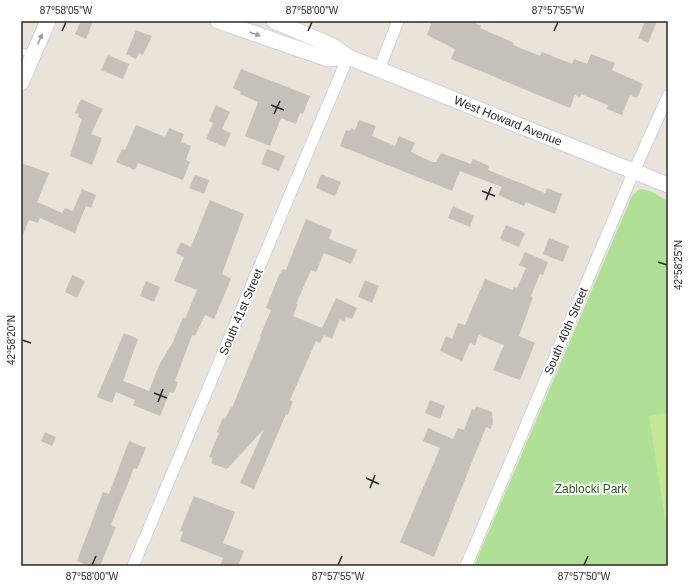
<svg xmlns="http://www.w3.org/2000/svg" width="689" height="587" viewBox="0 0 689 587" font-family="Arial,sans-serif">
<style>
.green{fill:#afe096}
.pitch{fill:#c3e792}
.building{fill:#c5c0b9}
.lines{fill:none;stroke-linecap:round;stroke-linejoin:round}
.lane-casing{stroke:#cfd2e1;stroke-width:8}
.street-casing{stroke:#cfd2e1;stroke-width:13}
.secondary-casing{stroke:#cfd2e1;stroke-width:17}
.lane{stroke:#fff;stroke-width:5.5}
.street{stroke:#fff;stroke-width:11}
.secondary{stroke:#fff;stroke-width:15}
.oneway{fill:#9e9e9e}
.ticks{fill:none;stroke:#282828;stroke-width:1.5}
.labels{text-anchor:middle;dominant-baseline:central;stroke-width:4;stroke-linejoin:round;paint-order:stroke}
.street-label{font-size:12px;fill:#282828;stroke:#fff}
.park-label{font-size:12px;fill:#29611b;stroke:#fff}
.neatline{fill:none;stroke:#282828;stroke-width:1.5}
.ticks-label{font-size:10px;text-anchor:middle;fill:#282828}
</style>
<rect width="100%" height="100%" fill="#eae3d9"/>
<path class="green" d="M 642,189 C 653,190 659,197 668,201 L 668,566 L 474,566 L 632,196 L 638,190 Z"/>
<polygon class="pitch" points="668,413 668,537 649,416"/>
<g class="building">
<polygon points="81,21 93,21 86,39 75,34"/>
<polygon points="432,21 477,21 476,24 481,25 480,28 514,43 513,45 540,56 542,52 572,64 574,59 587,64 591,54 615,63 612,70 643,84 637,98 630,95 622,115 607,109 608,105 581,94 580,97 575,95 570,108 451,59 455,49 427,35"/>
<polygon points="645,21 657,21 648,43 638,38"/>
<polygon points="136,30 152,36 143,55 139,53 136,59 126,54"/>
<polygon points="108,55 129,64 123,79 101,70"/>
<polygon points="241,69 310,96 303,114 300,113 296,124 281,118 270,146 245,136 258,102 240,94 241,92 233,88"/>
<polygon points="81,99 103,109 91,134 102,138 92,165 70,156 82,119 78,117 79,114 75,113"/>
<polygon points="216,105 230,112 222,129 231,133 225,147 206,139 213,123 209,121"/>
<polygon points="359,120 376,126 372,136 395,146 399,136 415,143 411,152 432,162 436,162 441,153 471,164 473,159 489,166 488,170 545,193 547,188 562,194 555,214 526,202 524,206 498,195 502,187 460,171 452,191 340,146 346,130 350,131 351,128 355,130"/>
<polygon points="136,125 165,137 169,128 184,134 181,142 191,146 186,160 190,162 183,180 138,163 135,170 116,162 122,149 125,150"/>
<polygon points="267,149 285,156 279,171 261,164"/>
<polygon points="21,163 49,173 37,202 62,213 65,208 73,211 82,189 96,195 91,208 86,206 75,233 40,218 38,223 29,220 21,239"/>
<polygon points="321,174 341,182 335,196 316,188"/>
<polygon points="195,175 209,180 204,194 189,188"/>
<polygon points="210,200 244,214 222,274 231,279 214,319 205,315 195,336 192,335 175,381 178,382 174,393 170,392 160,416 133,405 135,400 116,392 112,403 97,397 124,333 138,339 123,381 149,391 159,365 173,342 183,317 185,319 197,290 174,281 184,257 176,253 181,242 191,247"/>
<polygon points="453,206 474,216 470,227 448,218"/>
<polygon points="306,219 332,230 329,239 357,250 351,264 324,253 316,272 311,270 296,304 298,304 293,316 322,328 336,298 357,308 352,319 346,317 344,322 340,319 332,339 324,335 320,343 316,341 290,400 293,401 288,415 286,414 254,489 240,483 264,429 227,469 211,463 213,458 209,457 219,433 217,432 223,418 225,419 231,407 232,408 261,337 260,336 271,310 266,308 279,275 283,269 286,270"/>
<polygon points="506,225 525,233 519,247 500,239"/>
<polygon points="549,238 569,246 563,262 543,254"/>
<polygon points="525,252 548,262 543,275 540,274 531,296 533,297 528,311 519,336 535,343 520,380 493,370 504,345 479,335 475,345 470,343 462,361 440,351 446,336 452,339 458,323 465,325 485,279 512,290 514,287 517,288 526,268 519,265"/>
<polygon points="72,275 85,281 77,298 65,292"/>
<polygon points="365,280 379,286 372,303 358,297"/>
<polygon points="146,281 160,287 154,302 140,296"/>
<polygon points="430,400 445,406 440,419 425,413"/>
<polygon points="476,406 492,412 493,422 491,429 486,427 434,557 400,542 440,448 423,441 428,428 453,439 458,428 464,430 472,409 475,410"/>
<polygon points="45,432 56,437 52,446 41,441"/>
<polygon points="129,441 146,448 137,469 134,468 111,525 116,527 100,566 88,566 77,561 103,492 109,494"/>
<polygon points="194,496 235,512 223,543 244,551 238,566 220,566 223,558 180,541 183,532 180,531"/>
</g>
<g class="lines">
<g class="lane-casing">
<polyline id="lane" points="21,51 31,55"/>
</g>
<g class="street-casing">
<g id="street">
<polyline points="379,69 398,21"/>
<polyline points="133,566 348,57"/>
<polyline points="466,566 634,171 668,96"/>
</g>
</g>
<g class="secondary-casing">
<g id="secondary">
<polyline points="218,21 328,59 348,57"/>
<path id="s1" d="M 274,21 L 333,46 L 348,57 L 668,185"/>
<polyline points="21,83 48,21"/>
</g>
</g>
<use href="#lane" class="lane"/>
<use href="#street" class="street"/>
<use href="#secondary" class="secondary"/>
</g>
<defs><path id="oneway-solid" d="M-6-.8H1V-3.2L6.5 0L1 3.2V.8H-6Z"/></defs>
<g class="oneway">
<use href="#oneway-solid" transform="translate(255 34) rotate(20)"/>
<use href="#oneway-solid" transform="translate(40 39) rotate(-67)"/>
</g>
<path class="ticks" d="M 62,31 L 66,22M 308,31 L 312,22M 554,31 L 558,22M 271,105 L 284,110M 274,114 L 280,101M 482,191 L 495,196M 486,200 L 491,187M 658,262 L 667,265M 22,340 L 31,343M 154,393 L 167,398M 158,402 L 163,389M 366,478 L 379,484M 370,488 L 375,475M 92,565 L 96,556M 338,565 L 342,556M 584,565 L 588,556"/>
<g class="labels">
<g class="street-label">
<text stroke="none"><textPath href="#s1" startOffset="255">West Howard Avenue</textPath></text>
<text transform="translate(241 312) rotate(-67)">South 41st Street</text>
<text transform="translate(566 331) rotate(-67)">South 40th Street</text>
</g>
<g class="park-label">
<text x="591" y="489">Zablocki Park</text>
</g>
</g>
<rect width="689" height="587" fill="none" stroke="#ffffff" stroke-width="44"/>
<rect x="22" y="22" width="645" height="543" class="neatline"/>
<g class="ticks-label">
<text x="66" y="14">87°58'05"W</text>
<text x="312" y="14">87°58'00"W</text>
<text x="558" y="14">87°57'55"W</text>
<text transform="translate(678 265) rotate(-90)" y="4">42°58'25"N</text>
<text transform="translate(11 340) rotate(-90)" y="4">42°58'20"N</text>
<text x="92" y="580">87°58'00"W</text>
<text x="338" y="580">87°57'55"W</text>
<text x="584" y="580">87°57'50"W</text>
</g>
</svg>
